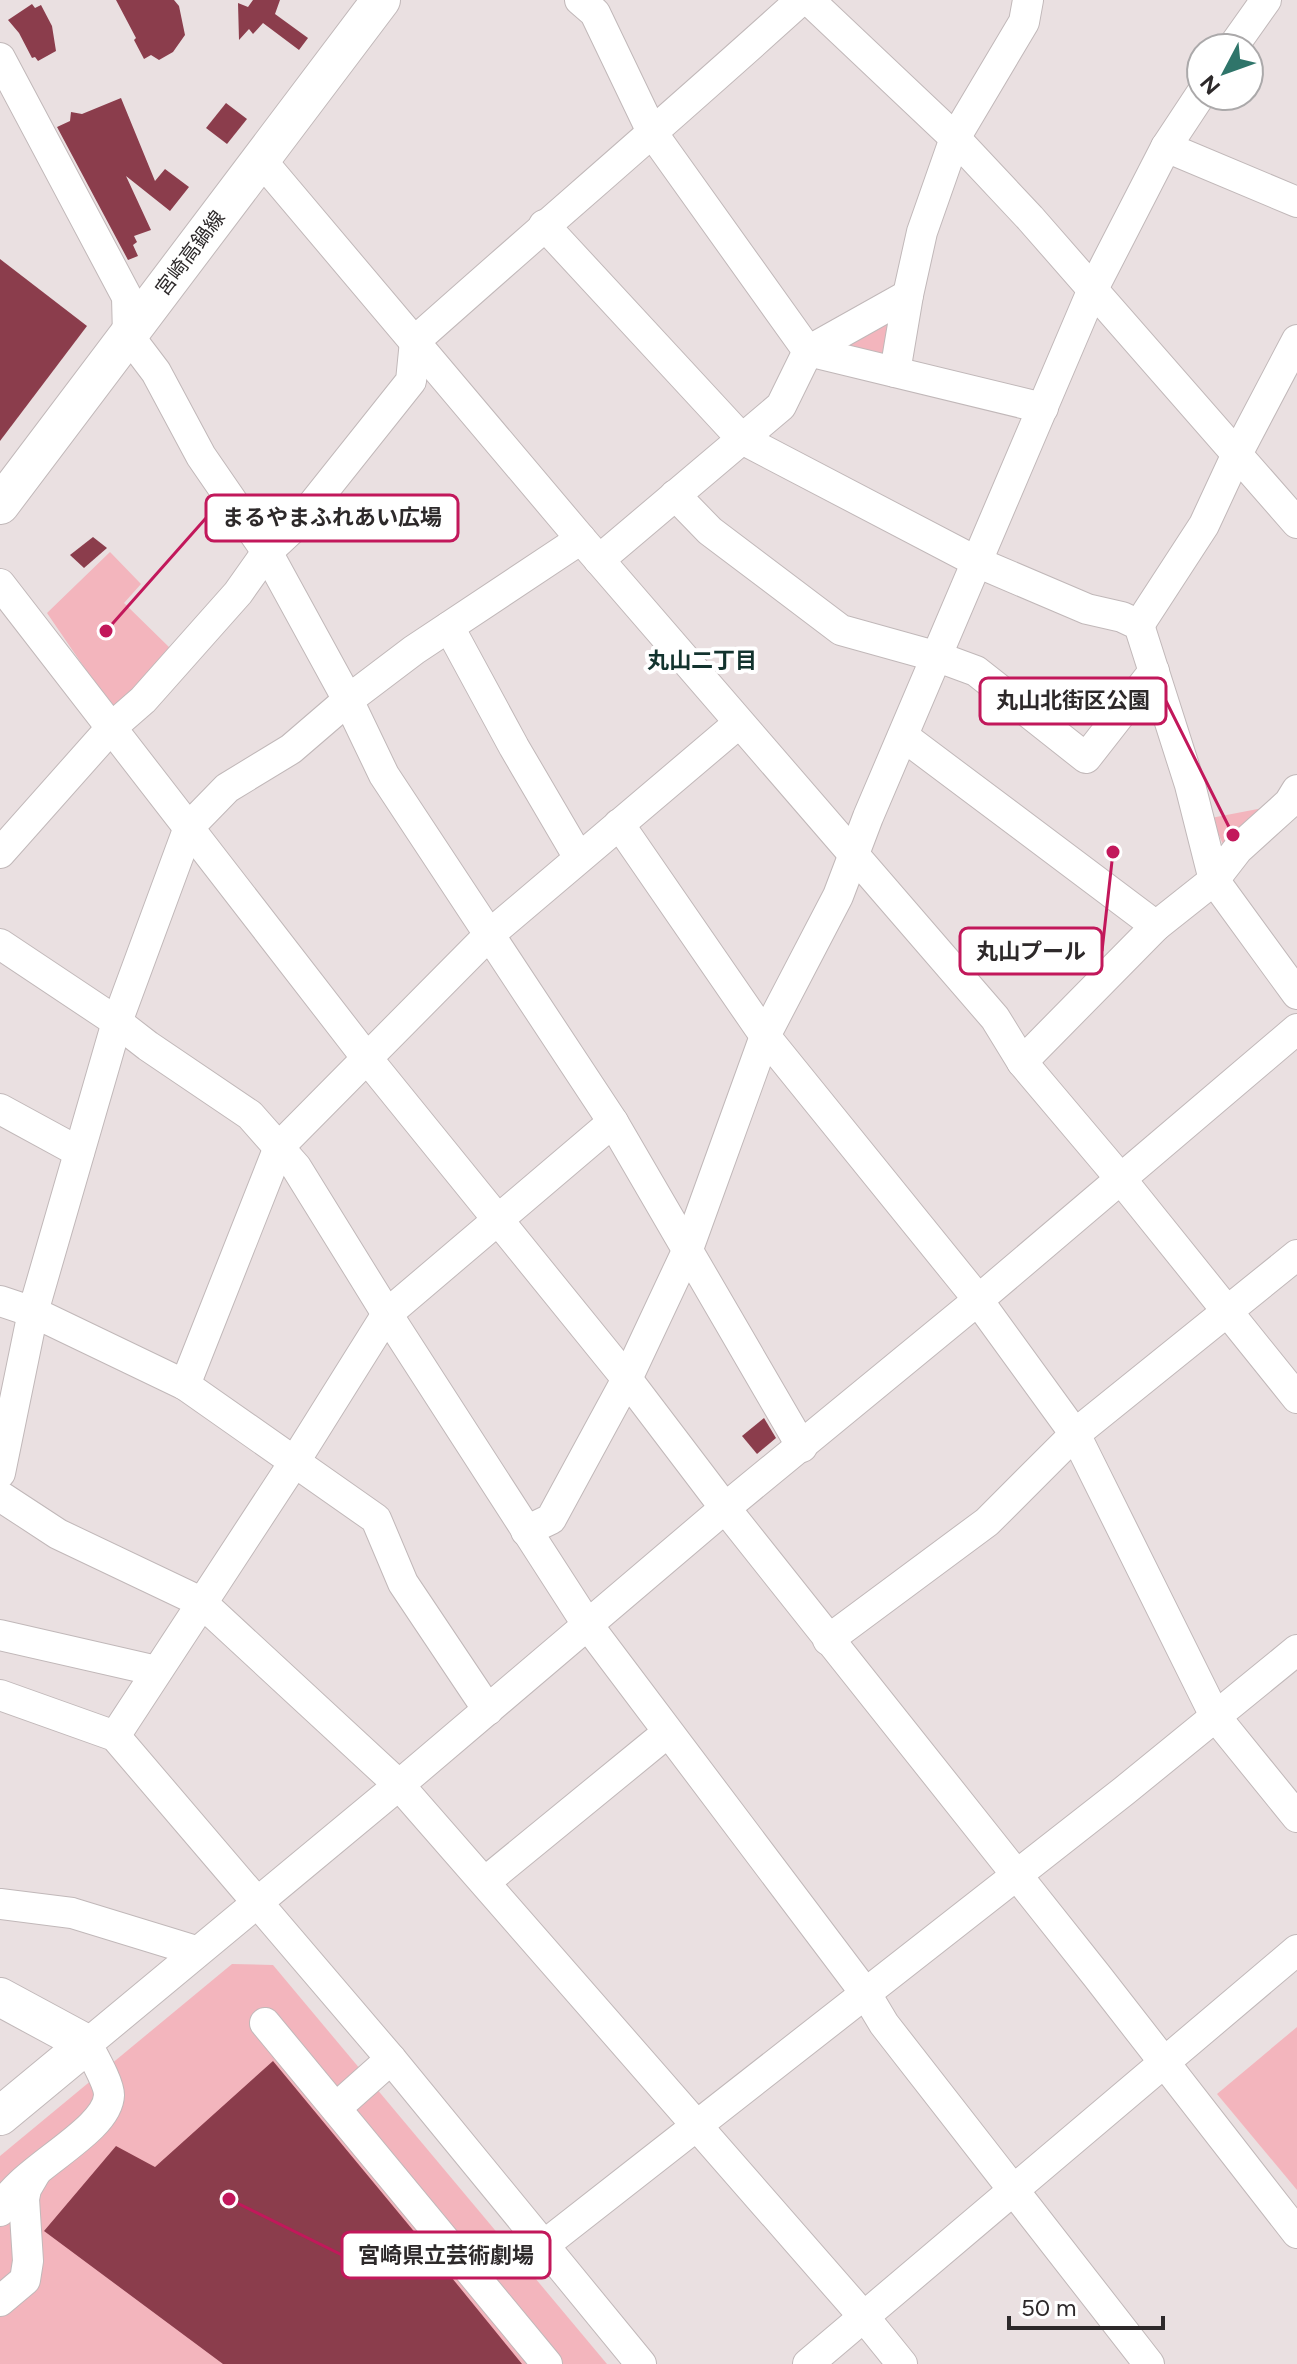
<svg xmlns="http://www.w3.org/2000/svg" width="1297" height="2364" viewBox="0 0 1297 2364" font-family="Figtree,'Noto Sans JP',sans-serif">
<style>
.green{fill:#f3b5bd}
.building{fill:#8b3d4c}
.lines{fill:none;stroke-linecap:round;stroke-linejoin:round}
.minor-casing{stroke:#c1b8b9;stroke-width:32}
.major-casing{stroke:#c1b8b9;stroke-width:40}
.minor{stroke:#fff;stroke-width:30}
.major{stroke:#fff;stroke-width:38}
.labels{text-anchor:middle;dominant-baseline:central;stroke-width:8;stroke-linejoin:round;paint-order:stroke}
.street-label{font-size:20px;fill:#2d292a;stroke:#fff}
.neighbourhood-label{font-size:22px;font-weight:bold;fill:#12332e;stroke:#fff}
.leader{fill:none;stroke:#c2185b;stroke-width:3}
.callout-dot{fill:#c2185b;stroke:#fff;stroke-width:3}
.callout{fill:#fff;stroke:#c2185b;stroke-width:3}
.callout-label{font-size:22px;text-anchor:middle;font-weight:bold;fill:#2d292a}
</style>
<rect width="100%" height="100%" fill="#eae0e1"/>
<g class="green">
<polygon points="899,307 888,364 825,350"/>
<polygon points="110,552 141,584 124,603 171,649 119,705 110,705 47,613"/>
<polygon points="1279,805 1227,853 1211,818"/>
<polygon points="232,1964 273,1965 607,2364 0,2364 0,2156"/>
<polygon points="1297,2027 1297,2190 1217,2094"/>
</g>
<g class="building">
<polygon points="116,0 174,0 179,6 185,35 173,52 159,60 151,55 144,59 134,40 136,38"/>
<polygon points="253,0 280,0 275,14 308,38 299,50 263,23 253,34 249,29 239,40 238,3 248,7"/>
<polygon points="32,4 35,8 41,5 52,26 56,51 38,61 35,57 32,58 19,33 8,20"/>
<polygon points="121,98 155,181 165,169 189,187 170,211 126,176 151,230 134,236 137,242 133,245 138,256 128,260 57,127 70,121 71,112 82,114"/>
<polygon points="226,103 247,119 227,144 206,128"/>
<polygon points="0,259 87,326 0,441"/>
<polygon points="93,537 107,548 84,568 70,555"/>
<polygon points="764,1418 776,1438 757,1454 742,1436"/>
<polygon points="273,2061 417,2235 522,2364 223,2364 44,2231 116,2146 155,2167"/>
</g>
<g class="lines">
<g class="minor-casing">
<g id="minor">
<polyline points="580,0 595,13 653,134 808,351 1043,408"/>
<polyline points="809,0 955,138 1030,218 1297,523"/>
<polyline points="1232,48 1266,0"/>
<polyline points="0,58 127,297 128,335 156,372 201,456 267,552 348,700 384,775 613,1122 802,1447"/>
<polyline points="1166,147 1297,202"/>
<polyline points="261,160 581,539 995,1018 1022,1062 1120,1178 1297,1398"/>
<polyline points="544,225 742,439 979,563 1087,609 1122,617 1139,625 1190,785 1214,880 1297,994"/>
<polyline points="895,372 908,295 922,232 955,138 1024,22 1028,0"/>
<polyline points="675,495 710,531 841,630 938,657 976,671 1086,758 1154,671"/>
<polyline points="599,560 781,406 808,351 908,295"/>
<polyline points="0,584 366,1057 627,1379 725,1508 1097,1976 1297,2233"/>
<polyline points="1139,625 1204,525 1236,456 1297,340"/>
<polyline points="449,627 514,747 579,858"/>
<polyline points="903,736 1156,926"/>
<polyline points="619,824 765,1036 969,1288 1075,1434 1215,1716 1297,1817"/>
<path d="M 0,853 L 112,727 L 143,700 L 238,593 L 267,552 L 298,523 L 411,381 L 415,341 C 543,227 674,115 801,0"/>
<polyline points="0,944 117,1022 148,1046 250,1115 296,1167 387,1314 587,1624 866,1994 884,2024 1149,2364"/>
<polyline points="1022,1062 1156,926 1214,880 1238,849 1289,803 1297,790"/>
<polyline points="0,1109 79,1152"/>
<polyline points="0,1301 33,1312 185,1385 376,1519 403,1583 488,1710"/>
<polyline points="185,1385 279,1147 489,935 739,723"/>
<polyline points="0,1473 33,1312 117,1022 189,827 227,788 291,749 348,700 414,650 581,539"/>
<polyline points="0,1496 58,1534 201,1602 399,1785 864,2317 902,2364"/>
<polyline points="526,1531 551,1519 627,1379 688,1249 765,1036 838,896 868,817 1093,289 1166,147 1201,94"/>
<polyline points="0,1635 157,1671"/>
<polyline points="828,1640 987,1522 1075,1434 1297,1255"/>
<polyline points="0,1695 115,1736 391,2059 641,2364"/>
<polyline points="115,1736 295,1461 387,1314 613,1122"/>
<polyline points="485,1882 667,1733"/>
<polyline points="0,1904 72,1913 196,1951"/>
<polyline points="265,2023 547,2364"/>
<polyline points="336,2108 391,2059"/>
<path d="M 0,2211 C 15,2172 108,2133 109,2095 C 109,2083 93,2056 87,2044 L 399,1785 L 725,1508 L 977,1301 L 1297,1029"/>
<polyline points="543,2246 1124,1791 1297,1650"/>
<polyline points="0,2301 25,2280 28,2261 24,2199 26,2189 36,2172"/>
<polyline points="808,2364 1297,1950"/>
</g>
</g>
<g class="major-casing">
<g id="major">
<polyline points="0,505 381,0"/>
<polyline points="0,1997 87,2044 0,2116"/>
</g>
</g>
<use href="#minor" class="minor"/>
<use href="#major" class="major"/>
</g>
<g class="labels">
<g class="street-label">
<text transform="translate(190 253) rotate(-53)">宮崎高鍋線</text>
</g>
<g class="neighbourhood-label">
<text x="702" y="660">丸山二丁目</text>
</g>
</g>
<path class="leader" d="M106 631L206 518M1233 835L1166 701M1113 852L1102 951M229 2199L342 2255"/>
<g class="callout-dot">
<circle cx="106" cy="631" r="8"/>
<circle cx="1233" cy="835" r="8"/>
<circle cx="1113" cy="852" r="8"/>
<circle cx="229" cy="2199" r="8"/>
</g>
<g class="callout">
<rect x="206" y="495" width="252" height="46" rx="8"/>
<rect x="980" y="678" width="186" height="46" rx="8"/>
<rect x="960" y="928" width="142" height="46" rx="8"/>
<rect x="342" y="2232" width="208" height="46" rx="8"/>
</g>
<g class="callout-label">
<text x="332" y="525">まるやまふれあい広場</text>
<text x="1073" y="708">丸山北街区公園</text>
<text x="1031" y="959">丸山プール</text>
<text x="446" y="2263">宮崎県立芸術劇場</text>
</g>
<g transform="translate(1225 72) rotate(229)"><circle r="38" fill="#ffffff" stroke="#aba9aa" stroke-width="2"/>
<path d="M0-6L14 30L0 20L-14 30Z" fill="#2f756a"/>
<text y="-12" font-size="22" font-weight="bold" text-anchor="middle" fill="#2d292a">N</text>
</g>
<path d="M1009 2316v12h154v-12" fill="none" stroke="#2d292a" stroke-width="4"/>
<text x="1021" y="2316" font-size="24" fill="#2d292a" stroke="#ffffff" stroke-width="6" paint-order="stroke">50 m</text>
</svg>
